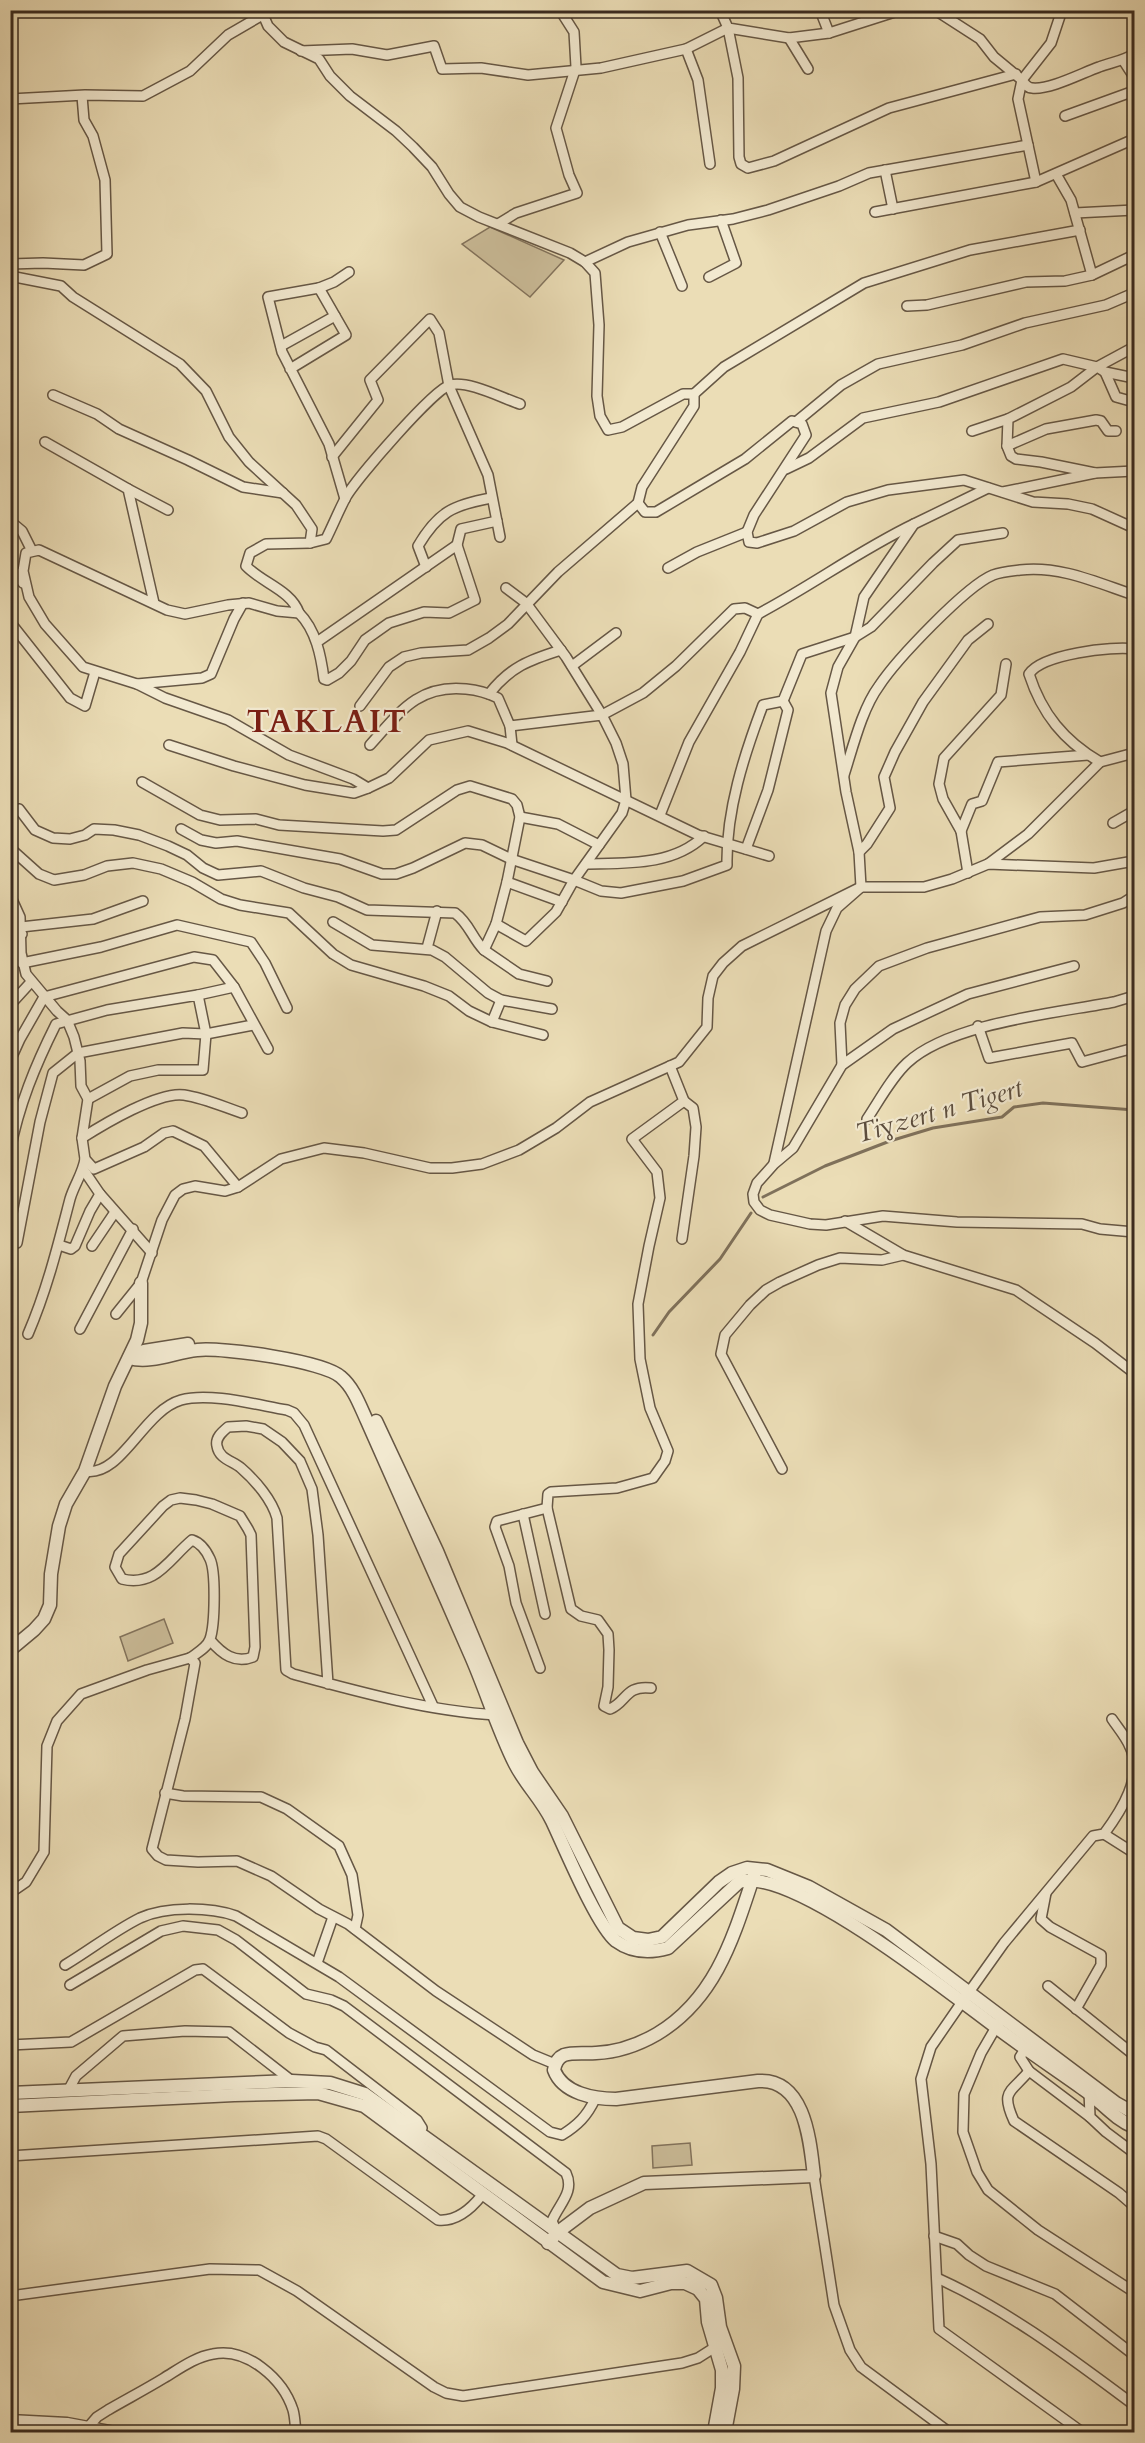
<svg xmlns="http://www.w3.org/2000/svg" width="1145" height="2443" viewBox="0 0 1145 2443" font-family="Cardo,serif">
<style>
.green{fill:#cdbf9c;stroke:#83745e;stroke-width:1.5}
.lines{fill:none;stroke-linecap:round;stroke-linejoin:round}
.stream{stroke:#7f715b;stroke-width:3}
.minor-casing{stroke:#665745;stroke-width:12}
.tertiary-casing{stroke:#665745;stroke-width:15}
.minor{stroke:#f2e9d0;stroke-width:9}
.tertiary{stroke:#f2e9d0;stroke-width:12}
.labels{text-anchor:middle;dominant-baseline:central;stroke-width:4.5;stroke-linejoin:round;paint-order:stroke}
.water-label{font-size:27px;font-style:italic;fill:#5c4d3d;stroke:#f2e9d0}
.district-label{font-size:32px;font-weight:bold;letter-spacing:1.5px;fill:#7a1f14;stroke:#f2e9d0}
</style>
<rect width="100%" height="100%" fill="#ebddb6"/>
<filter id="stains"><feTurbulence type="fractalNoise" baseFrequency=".00333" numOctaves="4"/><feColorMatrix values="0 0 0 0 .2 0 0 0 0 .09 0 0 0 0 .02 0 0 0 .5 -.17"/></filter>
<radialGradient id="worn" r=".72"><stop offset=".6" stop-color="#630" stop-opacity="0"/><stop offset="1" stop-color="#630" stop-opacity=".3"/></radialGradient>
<g class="green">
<polygon points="490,227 564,260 530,297 462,244"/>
<polygon points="164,1619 173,1643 128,1661 120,1637"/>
<polygon points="690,2143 692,2165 653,2168 652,2146"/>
</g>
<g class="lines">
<g class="stream">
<polyline points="763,1197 825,1166 890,1141 933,1128 1002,1117 1014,1107 1043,1103 1134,1110"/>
<polyline points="653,1335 669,1312 720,1259 751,1213"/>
</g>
<g class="minor-casing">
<g id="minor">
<polyline points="261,10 268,26 284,42 319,59 330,76 350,96 396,131 413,147 432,167 449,194 460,207 479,217 570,253 585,262 595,273 599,325 597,396 600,416 608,430 622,427 683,394 694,394 694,406 642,487 638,503 645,512 656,512 745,459 792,421 802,424 806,435 754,515 747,532 749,542 757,543 794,531 847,502 888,490 964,480 1033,502 1068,504 1092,509 1134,528"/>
<polyline points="720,10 728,28 789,38 829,33 901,10"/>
<polyline points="820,10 829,33"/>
<polyline points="935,10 980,39 994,57 1022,80 1018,99 1036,182"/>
<path d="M 1062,10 L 1051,43 L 1022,80 C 1025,84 1027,88 1032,88 C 1050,90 1082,73 1099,67 C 1112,62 1123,61 1134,54"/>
<polyline points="789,38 808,69"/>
<polyline points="686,49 698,80 710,164"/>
<polyline points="301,51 352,49 387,55 434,46 442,69 481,68 528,75 601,68 686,49 728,28 738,78 739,157 741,164 748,168 774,161 889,108 1016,74"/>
<polyline points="1123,60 1134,77"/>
<polyline points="10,99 85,95 143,96 190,71 228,35 271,10"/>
<polyline points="1065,116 1134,91"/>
<polyline points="885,170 893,209"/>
<polyline points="1056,174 1071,200 1092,275"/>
<polyline points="875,212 1036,182 1134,139"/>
<polyline points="1075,213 1134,210"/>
<polyline points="498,224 516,213 577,193 569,175 556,128 576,67 574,32 560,10"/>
<polyline points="660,232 682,286"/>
<polyline points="585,262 628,242 688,225 733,219 768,210 839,186 869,173 1028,145"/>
<polyline points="10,264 43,263 84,265 107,254 105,180 93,136 84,120 82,96"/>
<path d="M 10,276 L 61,286 L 73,297 L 180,364 L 206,391 L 229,437 L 249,462 L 296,505 L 312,529 L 310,543 L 266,544 L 250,553 L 246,566 C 262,583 291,590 299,613 L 277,611 L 249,603 L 228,605 L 185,614 L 167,610 L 39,550 L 26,553 L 23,571 L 29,597 L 45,624 L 83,667 L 137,684 L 165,698 L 228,720 L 289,755 L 353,779 L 368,788 L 354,793 L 305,785 L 234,766 L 169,745"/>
<polyline points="709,277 736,263 721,220"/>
<polyline points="319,288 334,282 349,272"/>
<polyline points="907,306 927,305 1026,282 1065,281 1092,275 1134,255"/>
<polyline points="281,346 335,316"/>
<polyline points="290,369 346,335 319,288 268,297 282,352 329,444 345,499"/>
<polyline points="1105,372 1116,397 1134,402"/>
<polyline points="694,394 724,367 864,283 970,250 1080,230"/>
<polyline points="53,395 97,414 119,429 188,460 243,487 283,493"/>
<polyline points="796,422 841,385 878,364 962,345 1025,323 1106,305 1134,293"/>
<polyline points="972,431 1008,419"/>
<polyline points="45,442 128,489 154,603"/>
<polyline points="1007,446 1046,429 1096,420 1101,421 1108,431 1116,431"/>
<polyline points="332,457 378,400 370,380 430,319 439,333 449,386 488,475 500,537"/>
<polyline points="786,469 809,458 863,418 939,402 1063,359 1097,367 1134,347"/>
<polyline points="1095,473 1041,462 1016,459 1011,456 1007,446 1008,419 1071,387 1097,367 1105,372 1134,378"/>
<polyline points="128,489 168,510"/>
<polyline points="1003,492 1095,473 1134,471"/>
<polyline points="10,521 22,531 32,551"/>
<path d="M 310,543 L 326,539 C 333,525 339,510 346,497 C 356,479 433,390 450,385 C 468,380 502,398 520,404"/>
<polyline points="457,545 461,529 497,521"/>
<polyline points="10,565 23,583"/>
<path d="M 426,567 L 418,546 C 438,512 453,505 491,498"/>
<polyline points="668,568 697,552 747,532"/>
<path d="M 299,613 C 316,630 321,656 324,679 L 327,680 L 339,673 L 351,661 L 365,640 L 389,623 L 424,612 L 449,613 L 475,600 L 457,545 L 317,642"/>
<path d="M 758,614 C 811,586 860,550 914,524"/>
<polyline points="10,622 70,698 85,706 95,672"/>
<path d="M 1134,649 C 1112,646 1042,654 1029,674 C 1042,714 1064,741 1100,762 L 1134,753"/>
<polyline points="1006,664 1001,695 944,758 939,784 943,799 961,831 972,804 982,801 998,762 1088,755"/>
<polyline points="572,666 616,633"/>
<polyline points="137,684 202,678 211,674 234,619 243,603"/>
<path d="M 489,694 C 510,667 529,660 561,650"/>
<polyline points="360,706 389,667 404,657 421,653 468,650 489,638 508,624 558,572 638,503"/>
<polyline points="510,726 602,715 643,693 676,666 734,609 745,608 758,614 740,652 689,742 660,815"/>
<path d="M 370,745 C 399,713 418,684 466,689 C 477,690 488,693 498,698 L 510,726 L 512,745"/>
<path d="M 844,775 C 853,747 862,709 879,686 C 896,660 966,586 993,575 C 1001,572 1012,571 1020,570 C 1059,565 1098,583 1134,595"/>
<polyline points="142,782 200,815 220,820 256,819 279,825 383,831 396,830 457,790 470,786 512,799 517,805 520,817 507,882 496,924 526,941 556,912 574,880 622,813 626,800 623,764 616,743 602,715 566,657 526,603 506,588"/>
<polyline points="368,788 389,778 429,740 468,731 507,743 698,835 769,856"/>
<path d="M 19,809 L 35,830 L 53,838 L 70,839 L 85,835 L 94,829 L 114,830 L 139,835 L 168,846 L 187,855 L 203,868 L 218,875 L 261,871 L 304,888 L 338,897 L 367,910 L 455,913 C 469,923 472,938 484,950 L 496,924"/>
<polyline points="520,817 558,824 599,845"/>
<polyline points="1113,823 1134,811"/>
<path d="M 181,829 L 201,840 L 216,843 L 237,841 L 340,859 L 382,874 L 396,874 L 413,868 L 465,843 L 482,845 L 511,859 L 574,880 L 601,891 L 621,893 L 683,881 L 727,865 C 726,811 744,755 763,705 L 783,701 L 802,654 L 855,637 L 871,627 L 933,563 L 958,540 L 1003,533"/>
<polyline points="961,831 968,873"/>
<polyline points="10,848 39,874 54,880 84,875 107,866 133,863 161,869 192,882 221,899 240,905 289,913 333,954 351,965 424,986 449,996 469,1011 492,1022 543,1035"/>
<polyline points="746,849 768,790 788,710 783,701"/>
<polyline points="859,852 867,844 890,808 884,777 895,752 923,702 968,640 988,624"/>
<path d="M 586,864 C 626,863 673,866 704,836"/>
<polyline points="988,864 1028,834 1100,762"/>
<polyline points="507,882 562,902"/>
<polyline points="10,895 20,917 21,953 26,974 57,1011 67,1020 74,1037 80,1061 81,1086 88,1099 82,1138 85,1159 94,1169 144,1147 164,1133 173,1131 204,1146 238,1187"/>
<polyline points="333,922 372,945 432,950 445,957 488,993 501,1000 552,1009"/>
<polyline points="21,927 93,919 143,901"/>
<polyline points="10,941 22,934"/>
<polyline points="427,948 437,911"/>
<polyline points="484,950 519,974 547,981"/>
<polyline points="22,963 101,947 177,925 251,942 265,963 287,1008"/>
<polyline points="1074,966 968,994 893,1029 842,1065 793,1148 774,1164 757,1183 753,1194 754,1202 760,1210 770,1215 810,1224 826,1225 883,1216 957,1222 1082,1224 1100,1229 1134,1232"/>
<polyline points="198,995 234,987"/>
<polyline points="10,1005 31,982"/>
<polyline points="492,1022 501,1000"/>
<polyline points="978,1026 989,1058 1072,1043 1082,1062 1134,1048"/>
<polyline points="10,1061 20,1039 44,997 194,957 213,960 234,987 268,1049"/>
<polyline points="842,1065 840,1023 845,1005 855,989 879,966 927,948 1040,917 1085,915 1123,903 1134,896"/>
<path d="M 867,1119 C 879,1101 891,1078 907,1063 C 950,1023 1057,1013 1114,1002 L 1134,996"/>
<path d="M 82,1138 C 104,1124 159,1091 184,1095 C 204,1098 224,1107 242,1113"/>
<path d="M 10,1151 C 19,1105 35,1066 56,1024 L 107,1010 L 198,995 L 206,1034 L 203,1070 L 158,1070 L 130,1076 L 88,1099"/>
<polyline points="774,1163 826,931 837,908 861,887 859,852 846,792 831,693 838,667 855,637 864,597 914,524 988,488"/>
<polyline points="83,1169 100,1194 152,1253"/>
<polyline points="845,1221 903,1255 1016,1290 1095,1343 1134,1373"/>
<polyline points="682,1239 694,1156 696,1127 693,1108 684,1101"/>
<polyline points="17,1243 40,1122 53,1073 78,1053 183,1033 206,1034 253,1025"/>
<polyline points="59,1245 71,1249 75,1246 90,1211 100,1194"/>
<polyline points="92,1246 115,1212"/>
<polyline points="116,1314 141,1283 162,1220 175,1195 183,1189 195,1186 225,1191 238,1187 281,1159 324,1148 364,1153 430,1168 452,1168 482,1164 519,1150 556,1128 590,1102 679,1062 707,1027 708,998 713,976 723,963 742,946 861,887 924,887 952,879 988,864 1094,868 1134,861"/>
<polyline points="80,1329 133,1229"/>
<path d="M 28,1334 C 47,1290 58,1245 70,1199 C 74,1185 83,1173 85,1159"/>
<polyline points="782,1469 721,1354 725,1335 750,1305 766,1290 780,1282 818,1265 840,1258 882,1260 903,1255"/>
<path d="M 85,1471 C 121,1478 143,1411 181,1400 C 210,1392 257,1405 287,1410 L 294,1413 L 304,1425 L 433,1706"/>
<polyline points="523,1514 545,1614"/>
<path d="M 190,1658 C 197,1653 207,1648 210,1639 C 215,1625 216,1572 210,1559 C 206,1550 201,1543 192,1540 C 168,1560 156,1587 122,1579 L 115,1567 L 119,1554 L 163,1506 L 171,1500 L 180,1498 L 196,1500 L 212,1504 L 240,1516 L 248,1529 L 251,1535 L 255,1647 L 253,1657 C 235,1664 222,1654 210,1640"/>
<polyline points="540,1668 516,1603 509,1566 495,1527 497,1521 547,1508"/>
<path d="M 328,1684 L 318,1535 L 312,1489 L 300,1461 L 282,1442 L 263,1429 L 246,1426 L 228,1427 C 222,1432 215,1438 217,1446 C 219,1459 233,1461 241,1468 C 256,1481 272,1500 277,1518 L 286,1670 L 293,1674 C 359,1692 428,1711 497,1715"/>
<path d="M 651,1688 C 625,1685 627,1702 610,1709 L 604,1706 L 608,1687 L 609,1650 L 608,1634 L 598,1620 L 581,1616 L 571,1609 L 547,1508 L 548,1494 L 551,1492 L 617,1488 L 653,1478 L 665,1461 L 668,1451 L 650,1408 L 640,1359 L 638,1304 L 649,1246 L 660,1198 L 657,1172 L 632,1139 L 684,1101 L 670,1066"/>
<polyline points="165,1793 183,1796 261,1797 287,1809 339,1846 352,1875 358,1915 355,1929"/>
<polyline points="1104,1834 1134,1853"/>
<polyline points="10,1893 26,1882 44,1852 47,1746 57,1721 81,1694 147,1670 190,1658 195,1663 185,1719 152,1849 158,1856 166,1860 198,1862 237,1861 271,1876 319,1909 348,1924 436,1991 533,2055 555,2064"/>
<polyline points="1046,1893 1041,1919 1050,1927 1101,1955 1101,1965 1076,2009"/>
<polyline points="317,1963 333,1917"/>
<path d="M 65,1965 C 90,1950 114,1931 140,1918 C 166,1906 210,1907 236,1916 L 339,1977 L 550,2132 L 562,2135 C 578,2125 587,2116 595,2099"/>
<path d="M 70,1985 L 161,1931 L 183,1926 L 218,1930 L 236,1940 L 306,1994 L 331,2000 L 344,2006 L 566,2173 C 575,2192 559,2204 552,2221 L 556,2230"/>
<polyline points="1048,1986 1134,2055"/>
<polyline points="999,2022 981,2053 964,2094 963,2132 977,2172 988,2190 1038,2230 1134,2292"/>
<polyline points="10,2045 71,2042 195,1970 203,1969 289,2033 315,2047 326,2050 417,2120 422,2128 420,2132"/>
<polyline points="1025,2049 1020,2057 1029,2071"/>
<polyline points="69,2089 76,2076 123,2036 185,2031 229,2032 292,2081"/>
<polyline points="1089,2090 1090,2117 1106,2132 1134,2153"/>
<path d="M 1090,2117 L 1029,2071 C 1011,2093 1000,2090 1014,2121 L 1119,2193 L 1134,2206"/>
<path d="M 10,2156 L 318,2136 L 326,2139 L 438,2220 C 457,2222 471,2209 482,2195"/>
<polyline points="814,2176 834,2305 850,2350 861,2367 949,2432"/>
<polyline points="934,2236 957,2244 969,2255 986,2266 1055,2294 1134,2355"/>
<path d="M 937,2278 C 1008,2310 1072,2359 1134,2405"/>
<polyline points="10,2296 210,2269 259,2270 297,2291 434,2387 446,2393 463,2396 682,2363 698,2358 720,2344"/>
<path d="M 85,2431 L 97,2417 L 108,2410 C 127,2399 146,2389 164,2378 C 179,2369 195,2357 213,2354 C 247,2347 283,2379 293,2410 C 295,2417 295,2425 296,2432"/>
<path d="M 1082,2432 L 939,2329 L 931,2164 L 921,2079 L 931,2047 L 962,2002 L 1004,1943 L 1093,1836 L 1104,1834 C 1121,1811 1144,1776 1130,1747 C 1126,1737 1118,1728 1112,1719"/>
</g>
</g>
<g class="tertiary-casing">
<g id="tertiary">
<path d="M 129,1358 C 152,1364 175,1352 197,1350 C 222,1347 324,1361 341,1377 C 354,1388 360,1406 367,1421 C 401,1498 436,1576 470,1654 C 486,1690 497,1728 515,1764 C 525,1784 542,1800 552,1821 C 564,1846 597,1926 616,1941 C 631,1952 650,1953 668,1948 L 739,1882 C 791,1865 952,1995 997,2028 C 1025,2049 1055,2069 1083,2089 C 1101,2101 1114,2119 1134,2127"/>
<polyline points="129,1358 144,1351 188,1344"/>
<polyline points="376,1421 437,1551 517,1743 532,1772 562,1816 618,1928 633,1938 648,1940 662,1937 719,1882 732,1873 747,1868 767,1870 809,1887 886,1930 1116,2103 1134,2113"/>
<polyline points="10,1650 34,1630 44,1619 50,1605 51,1574 59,1526 66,1504 85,1471 115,1386 137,1340 141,1323 141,1283"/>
<polyline points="10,2093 292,2081 330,2083 365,2094 617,2275 632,2278 687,2271 711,2285 716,2298 720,2327 734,2366 733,2389 725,2432"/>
<polyline points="10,2106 234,2095 318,2093 364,2106 603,2282 640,2291 671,2283 685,2283 698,2289 706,2299 708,2322 722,2370 722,2388 714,2432"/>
<path d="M 548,2243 L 558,2232 L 590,2208 L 644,2183 L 814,2176 C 810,2143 806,2078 758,2081 L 616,2099 C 595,2099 563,2094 554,2070 C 555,2064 557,2058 564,2055 C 573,2052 586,2054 596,2053 C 618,2052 638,2045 657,2034 C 717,1998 734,1935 755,1872"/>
<polyline points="10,2421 67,2424 110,2432"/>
<polyline points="10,2432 28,2432"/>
</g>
</g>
<use href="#minor" class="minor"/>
<use href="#tertiary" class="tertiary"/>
</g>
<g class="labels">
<g class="water-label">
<text transform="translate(939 1111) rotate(-16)">Tiɣzert n Tigert</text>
</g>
<g class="district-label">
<text x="327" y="722">TAKLAIT</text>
</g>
</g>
<rect width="1145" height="2443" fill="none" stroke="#ebddb6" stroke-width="36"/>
<rect x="12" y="12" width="1121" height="2419" fill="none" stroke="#392a1f" stroke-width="3"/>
<rect x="18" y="18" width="1109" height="2407" fill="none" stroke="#392a1f" stroke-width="1.5"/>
<rect width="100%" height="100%" filter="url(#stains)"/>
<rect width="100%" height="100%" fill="url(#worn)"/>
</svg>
